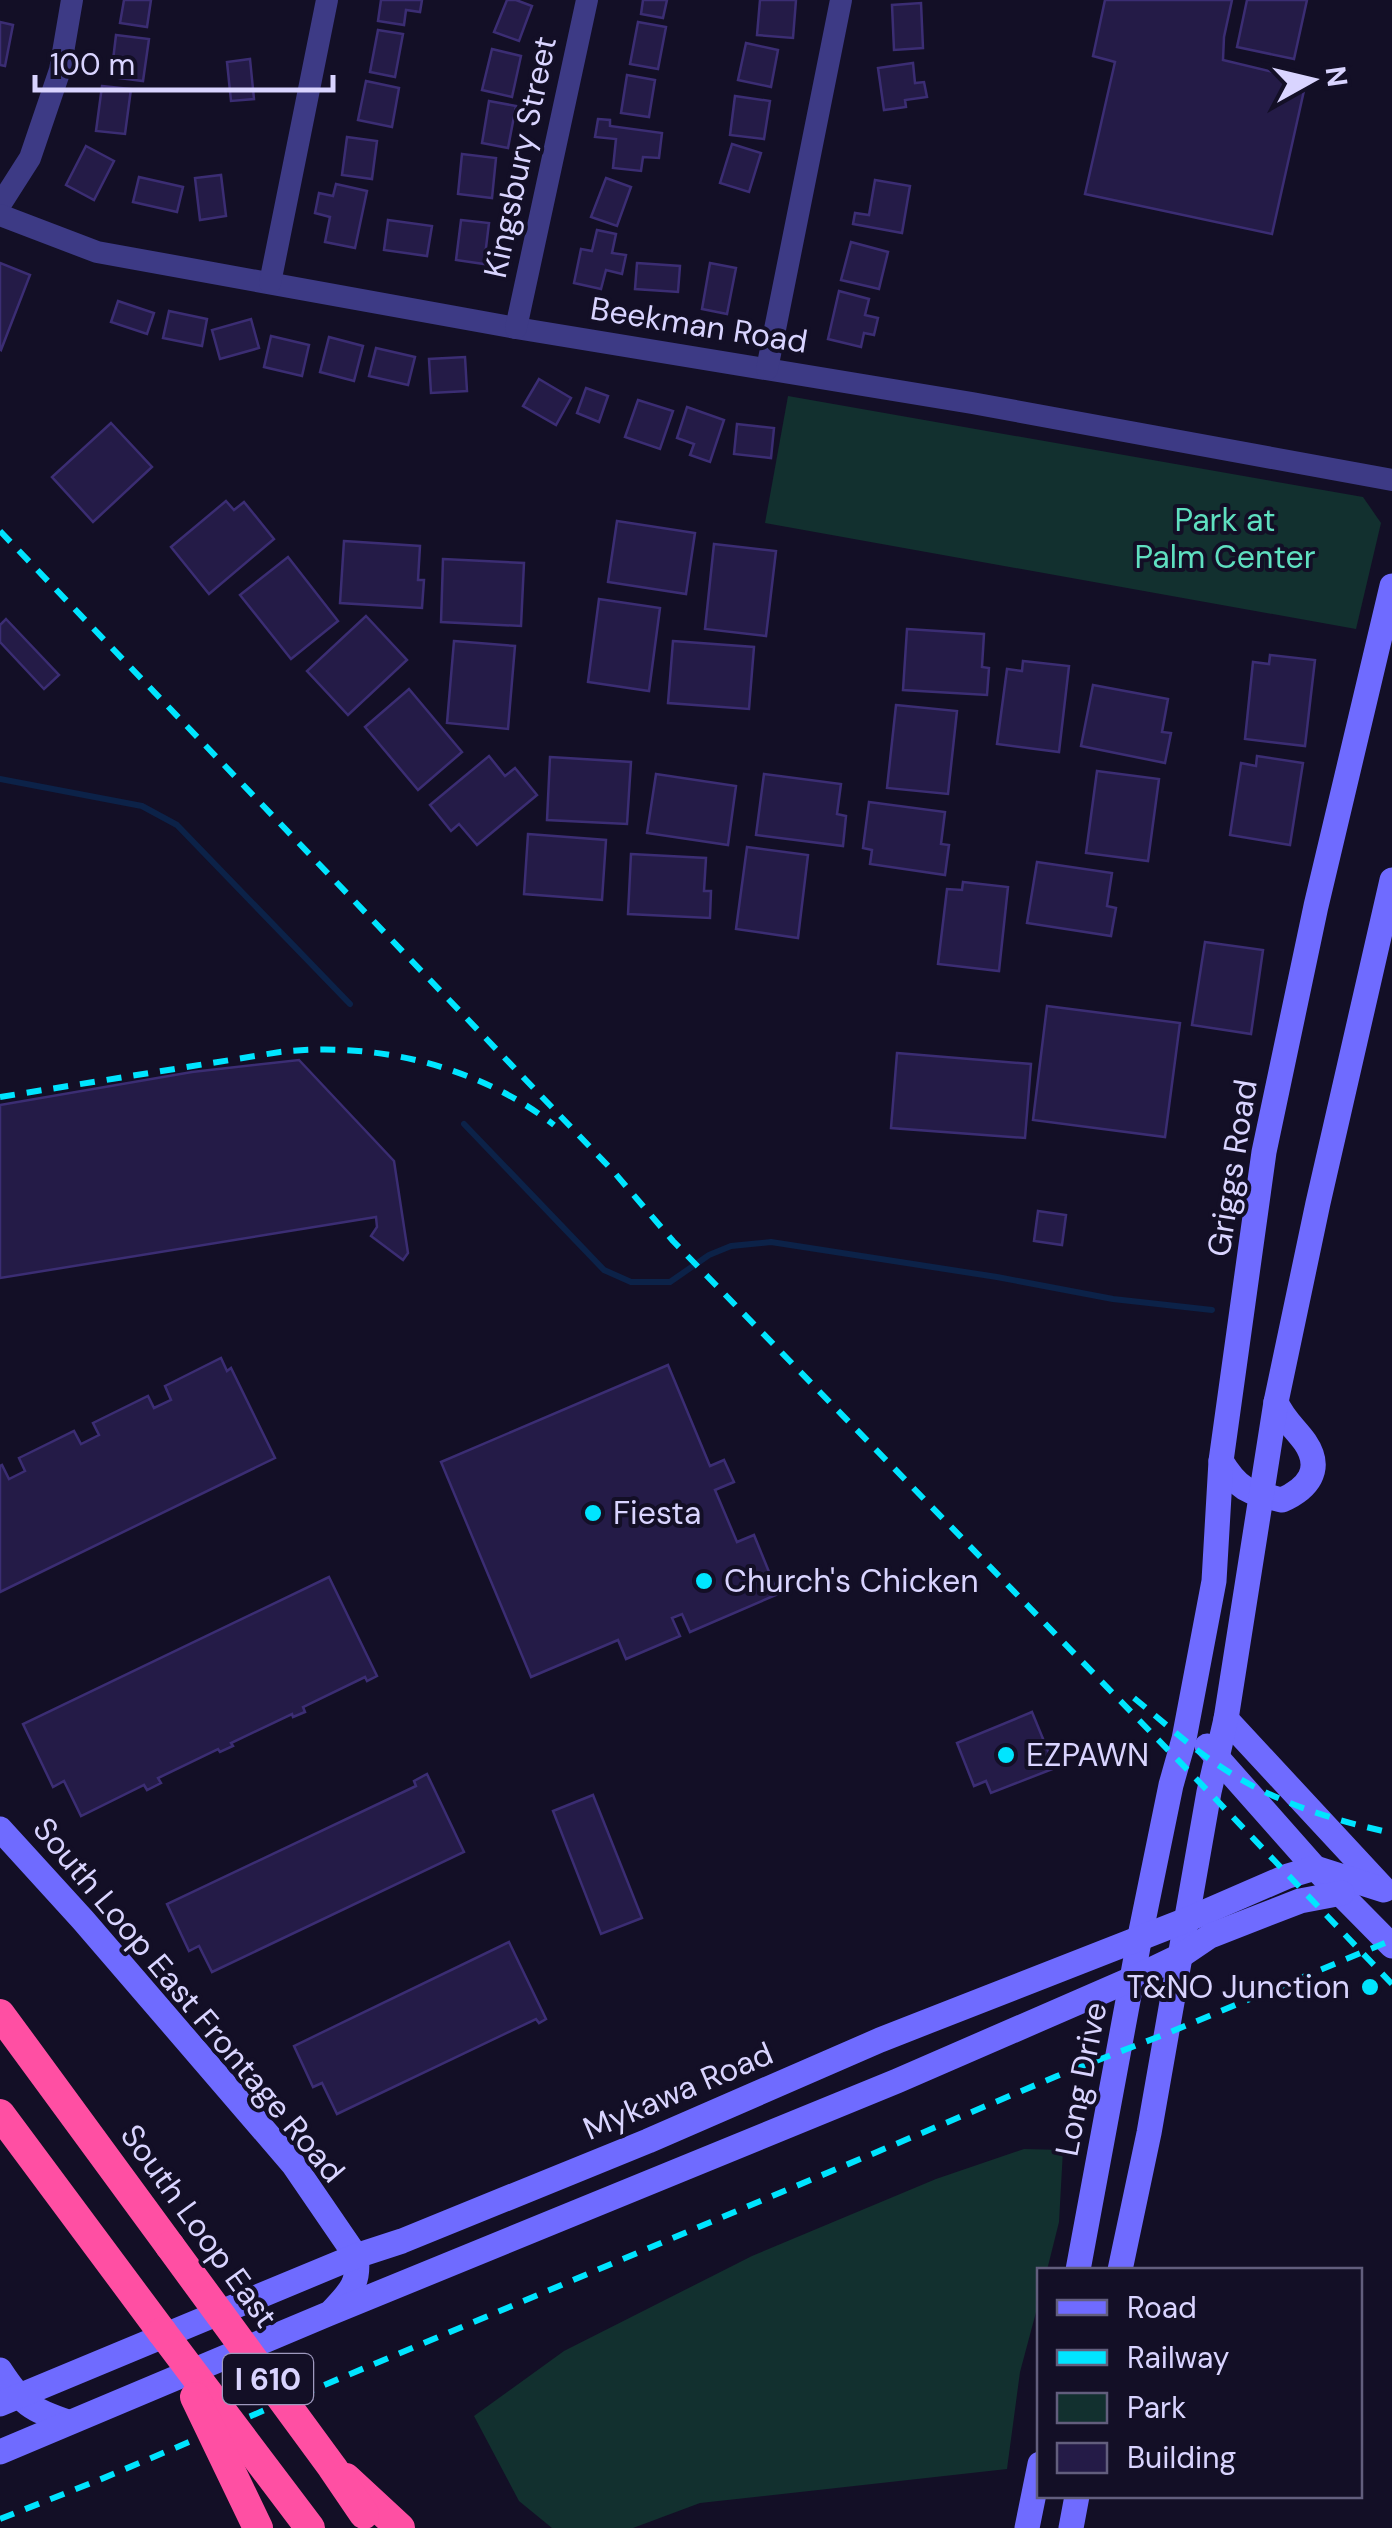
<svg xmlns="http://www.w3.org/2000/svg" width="1392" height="2528" viewBox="0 0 1392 2528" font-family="'DM Sans',sans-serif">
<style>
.green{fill:#12302f}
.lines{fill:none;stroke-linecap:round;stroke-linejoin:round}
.stream{stroke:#0c2248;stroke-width:6}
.building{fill:#241b47;stroke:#3b2d73;stroke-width:2.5}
.minor{stroke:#3d3a85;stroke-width:22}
.secondary{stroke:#6f6bff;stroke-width:25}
.motorway{stroke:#ff4fa3;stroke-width:30}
.rail{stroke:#00e5ff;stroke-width:6;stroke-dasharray:15 12;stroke-linecap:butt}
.motorway-bridge{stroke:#ff4fa3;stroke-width:30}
.poi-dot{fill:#00e5ff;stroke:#130f26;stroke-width:4}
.labels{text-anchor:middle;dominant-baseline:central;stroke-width:8;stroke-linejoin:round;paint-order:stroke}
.shield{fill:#130f26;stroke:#9e99be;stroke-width:2.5}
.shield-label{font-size:30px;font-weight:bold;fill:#d9d4ff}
.street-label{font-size:32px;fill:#d9d4ff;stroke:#130f26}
.park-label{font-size:32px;fill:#5fe0c0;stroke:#130f26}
.poi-label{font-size:32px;fill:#d9d4ff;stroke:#130f26;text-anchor:start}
</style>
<rect width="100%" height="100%" fill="#130f26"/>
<g class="green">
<polygon points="788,396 1363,497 1381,523 1356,629 765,523"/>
<polygon points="1024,2149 1063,2150 1059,2222 1047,2270 1040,2270 1039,2301 1020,2372 1007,2469 700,2503 633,2528 552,2528 519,2501 474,2416 564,2351 752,2256 936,2179"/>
</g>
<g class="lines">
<g class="stream">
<polyline points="0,779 142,806 177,825 350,1004"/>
<polyline points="464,1124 604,1270 631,1282 670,1282 709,1255 731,1246 771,1242 997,1277 1113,1299 1212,1310"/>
</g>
</g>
<g class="building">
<polygon points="124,0 151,0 147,27 120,23"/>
<polygon points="381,0 422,0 420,12 406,10 404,25 378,21"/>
<polygon points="507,0 516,0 532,6 519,41 494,32"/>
<polygon points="643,0 667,0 663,18 641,14"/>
<polygon points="760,0 796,0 793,38 757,35"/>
<polygon points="1105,0 1232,0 1224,37 1223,60 1273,72 1275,67 1307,77 1272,234 1085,194 1115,62 1093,56"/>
<polygon points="1247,0 1307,0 1294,59 1237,47"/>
<polygon points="921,3 923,48 894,50 892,5"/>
<polygon points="0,22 13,25 5,66 0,65"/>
<polygon points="638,22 666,27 658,69 630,64"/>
<polygon points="378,30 403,34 395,77 370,72"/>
<polygon points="116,35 149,39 143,81 111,77"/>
<polygon points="746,43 778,50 771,87 738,80"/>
<polygon points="492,49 521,56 512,97 482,90"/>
<polygon points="250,59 254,99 231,101 227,62"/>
<polygon points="913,63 915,83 924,82 927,97 905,100 906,107 884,110 878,68"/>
<polygon points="627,75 655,80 649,117 621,113"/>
<polygon points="366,81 399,88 392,127 358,120"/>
<polygon points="102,86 131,89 125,134 96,131"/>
<polygon points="735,96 770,101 764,139 730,135"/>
<polygon points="489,101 516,106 508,148 482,143"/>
<polygon points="598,119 610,120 610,126 662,133 659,158 643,157 641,171 613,168 616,139 595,137"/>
<polygon points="347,137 377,141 372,179 342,175"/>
<polygon points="732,144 761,153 749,192 720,183"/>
<polygon points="86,146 114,161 94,200 66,185"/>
<polygon points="462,154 496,158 492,198 458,194"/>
<polygon points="221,175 226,216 200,220 195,178"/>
<polygon points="139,177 183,187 177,212 133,202"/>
<polygon points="606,178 631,187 617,226 591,217"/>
<polygon points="875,180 910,186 902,233 853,224 855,213 869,215"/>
<polygon points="336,184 367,191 355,248 325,242 330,217 315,213 319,193 333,196"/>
<polygon points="388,220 432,226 427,256 384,250"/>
<polygon points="461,220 489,223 484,264 456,260"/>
<polygon points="597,230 616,234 612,253 626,255 622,274 606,270 601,289 574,283 581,249 592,251"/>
<polygon points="851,242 888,252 879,289 841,280"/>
<polygon points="0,263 30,275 1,350 0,349"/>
<polygon points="637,263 680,266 678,292 635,289"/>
<polygon points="710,263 736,268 727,314 702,309"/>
<polygon points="839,291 869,299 865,315 878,318 874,335 864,333 861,347 828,339"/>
<polygon points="118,301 154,313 147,334 111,322"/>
<polygon points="169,311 207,319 202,346 163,338"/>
<polygon points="251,319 259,348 220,359 212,330"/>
<polygon points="271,336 309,345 302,376 264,367"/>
<polygon points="329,337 363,346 354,381 320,372"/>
<polygon points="376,348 415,357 408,385 369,376"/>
<polygon points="465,357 467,391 431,393 429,359"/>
<polygon points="539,379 571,398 556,425 523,406"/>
<polygon points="586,388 608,396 599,422 577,413"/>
<polygon points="638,400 673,411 660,449 625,437"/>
<polygon points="687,407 724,420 710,462 690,455 694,444 677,438"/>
<polygon points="111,423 152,467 93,522 52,477"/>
<polygon points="737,424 774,428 771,458 734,454"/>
<polygon points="226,501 234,510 244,502 274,539 209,594 171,547"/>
<polygon points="617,521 695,533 686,594 608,582"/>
<polygon points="344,541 420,546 418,580 424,580 422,608 340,603"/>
<polygon points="714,544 776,551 766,636 705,629"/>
<polygon points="288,557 338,621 291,659 240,595"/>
<polygon points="443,559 524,563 521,626 441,622"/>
<polygon points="599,599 660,608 649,691 588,682"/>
<polygon points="366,616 407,660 348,715 307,671"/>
<polygon points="6,619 59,675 44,689 0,642 0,625"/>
<polygon points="907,629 984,634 982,667 989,668 987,695 903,690"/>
<polygon points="454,641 515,646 508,729 447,723"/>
<polygon points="673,641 754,647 749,709 668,703"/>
<polygon points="1270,655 1315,660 1305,746 1245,739 1253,662 1269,664"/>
<polygon points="1023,661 1069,666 1059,752 997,744 1007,669 1022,671"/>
<polygon points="1093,685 1168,699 1162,732 1171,733 1165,763 1081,746"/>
<polygon points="409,689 462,752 418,790 365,727"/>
<polygon points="896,705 957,711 948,794 887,788"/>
<polygon points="489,756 505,776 515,768 537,795 477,845 459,824 451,831 430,805"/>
<polygon points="1257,756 1303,763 1290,845 1230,835 1241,763 1256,766"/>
<polygon points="550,757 631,762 627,824 547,820"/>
<polygon points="1097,771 1159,779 1148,861 1086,853"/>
<polygon points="656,774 736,786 728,845 647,833"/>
<polygon points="764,774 841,784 837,814 846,816 843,846 756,835"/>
<polygon points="869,802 945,812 941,844 949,845 945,875 870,864 872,850 863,848"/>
<polygon points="528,834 606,840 602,900 524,894"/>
<polygon points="747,847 808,855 798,938 736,929"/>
<polygon points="631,854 706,858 704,891 711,891 710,918 628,914"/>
<polygon points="1037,862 1112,873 1107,906 1116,908 1111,936 1027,923"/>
<polygon points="963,882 1008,887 999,971 938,964 947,889 962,890"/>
<polygon points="1205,942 1263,950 1251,1034 1192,1025"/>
<polygon points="1047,1006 1180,1023 1165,1137 1033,1120"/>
<polygon points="897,1053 1031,1064 1025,1138 891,1128"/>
<polygon points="299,1060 394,1161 408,1253 403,1260 371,1236 377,1227 376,1217 0,1278 0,1105 192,1072"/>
<polygon points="1038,1211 1066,1215 1062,1245 1034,1241"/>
<polygon points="221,1358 227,1371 231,1368 275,1458 0,1592 0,1466 2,1465 9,1479 25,1471 19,1458 74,1431 81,1444 99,1435 93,1423 148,1396 154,1408 171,1400 165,1386"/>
<polygon points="668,1365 710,1466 724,1460 734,1482 715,1490 737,1542 754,1535 778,1594 690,1632 682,1614 672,1618 680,1636 626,1659 618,1640 531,1677 441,1462"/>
<polygon points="329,1577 377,1676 367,1681 365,1677 303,1707 305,1712 293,1717 292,1714 231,1743 233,1746 220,1752 218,1749 158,1778 161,1783 147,1790 144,1785 81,1816 64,1781 53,1787 23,1724"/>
<polygon points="1032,1712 1055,1768 991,1793 986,1781 974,1786 957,1743"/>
<polygon points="427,1774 464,1852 212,1972 199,1946 189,1951 167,1904 416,1786 414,1781"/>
<polygon points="593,1795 642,1918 601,1934 553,1811"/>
<polygon points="509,1942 546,2019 539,2023 536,2019 337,2114 322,2083 313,2087 294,2046"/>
</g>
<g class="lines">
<g class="minor">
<polyline points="0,205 30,158 60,70 72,0"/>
<polyline points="0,215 97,252 516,328 972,403 1392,480"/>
<polyline points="270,283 327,0"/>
<polyline points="516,328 587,0"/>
<polyline points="767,369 841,0"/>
</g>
<g class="secondary">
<path d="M 1221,1461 C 1239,1491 1249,1492 1282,1500 C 1307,1489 1324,1470 1305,1442 C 1295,1428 1283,1419 1276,1402"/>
<polyline points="1226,1719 1382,1887"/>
<polyline points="1207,1746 1315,1868 1392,1946"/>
<path d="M 0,1829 L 83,1920 L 293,2164 L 356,2256 C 360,2283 350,2292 333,2310"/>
<polyline points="1078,2270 1140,1936 1171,1785 1184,1739 1214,1581 1221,1461 1264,1152 1316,906 1392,586"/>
<polyline points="1120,2270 1149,2133 1209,1792 1226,1719 1276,1402 1318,1203 1392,880"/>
<path d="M 0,2370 C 22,2404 30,2409 68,2422"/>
<polyline points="0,2404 356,2256 402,2241 648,2141 880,2040 1189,1919 1288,1876 1315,1868 1384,1890"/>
<polyline points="0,2452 328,2314 897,2081 1134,1978 1182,1955 1210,1936 1300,1901 1342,1893"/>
<polyline points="1027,2528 1040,2464"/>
<polyline points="1071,2528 1077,2496"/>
</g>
<g class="motorway">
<polyline points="0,2014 170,2246"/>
<polyline points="0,2114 162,2332"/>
<polyline points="346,2478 400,2528"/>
</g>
<g class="rail">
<polyline points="0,531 613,1171 673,1241 1209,1792 1392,1984"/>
<path d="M 0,1097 L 280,1052 C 375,1041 479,1066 554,1125"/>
<path d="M 1134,1698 C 1166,1724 1197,1753 1232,1774 C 1280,1804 1337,1821 1392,1833"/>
<polyline points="0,2519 99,2480 1057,2076 1168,2033 1392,1940"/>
</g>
<g class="motorway-bridge">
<polyline points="170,2246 332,2467 364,2514"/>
<polyline points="162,2332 310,2528"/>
<polyline points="195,2397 258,2528"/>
</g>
</g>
<g class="poi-dot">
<circle cx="593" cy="1513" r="10"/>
<circle cx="704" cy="1581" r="10"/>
<circle cx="1006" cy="1755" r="10"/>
<circle cx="1370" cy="1987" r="10"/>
</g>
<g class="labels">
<rect class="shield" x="223" y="2354" width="90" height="50" rx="8"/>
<g class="shield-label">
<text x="268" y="2379">I 610</text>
</g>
<g class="street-label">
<text transform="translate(520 157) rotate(-78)">Kingsbury Street</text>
<text transform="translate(699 325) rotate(9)">Beekman Road</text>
<text transform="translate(1232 1168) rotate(-81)">Griggs Road</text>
<text transform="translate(189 2000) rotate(50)">South Loop East Frontage Road</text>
<text transform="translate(1081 2079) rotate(-79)">Long Drive</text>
<text transform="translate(678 2091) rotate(-23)">Mykawa Road</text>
<text transform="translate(199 2226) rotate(54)">South Loop East</text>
</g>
<g class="park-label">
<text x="1225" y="520">Park at<tspan x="1225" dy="37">Palm Center</tspan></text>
</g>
<g class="poi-label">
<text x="613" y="1513">Fiesta</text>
<text x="724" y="1581">Church's Chicken</text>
<text x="1026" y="1755">EZPAWN</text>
<text x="1350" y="1987" text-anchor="end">T&amp;NO Junction</text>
</g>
</g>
<rect x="1037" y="2268" width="325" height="230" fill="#130f26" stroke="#625e7d" stroke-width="2.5"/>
<rect x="1057" y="2300" width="50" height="15" fill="#6f6bff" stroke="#625e7d" stroke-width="2.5"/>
<text x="1127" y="2318" font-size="30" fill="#d9d4ff">Road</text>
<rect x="1057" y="2350" width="50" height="15" fill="#00e5ff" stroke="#625e7d" stroke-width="2.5"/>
<text x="1127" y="2368" font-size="30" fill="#d9d4ff">Railway</text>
<rect x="1057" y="2393" width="50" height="30" fill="#12302f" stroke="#625e7d" stroke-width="2.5"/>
<text x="1127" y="2418" font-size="30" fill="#d9d4ff">Park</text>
<rect x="1057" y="2443" width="50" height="30" fill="#241b47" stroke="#625e7d" stroke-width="2.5"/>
<text x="1127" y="2468" font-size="30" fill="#d9d4ff">Building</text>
<g transform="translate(1312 80) rotate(82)" stroke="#130f26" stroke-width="8" paint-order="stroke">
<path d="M0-8L18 38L0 25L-18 38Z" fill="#d9d4ff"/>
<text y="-15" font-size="28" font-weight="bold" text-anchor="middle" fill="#d9d4ff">N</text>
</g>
<path d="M35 75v15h298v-15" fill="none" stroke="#d9d4ff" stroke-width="5"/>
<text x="50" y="75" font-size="30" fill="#d9d4ff" stroke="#130f26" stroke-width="8" paint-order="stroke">100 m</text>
</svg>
